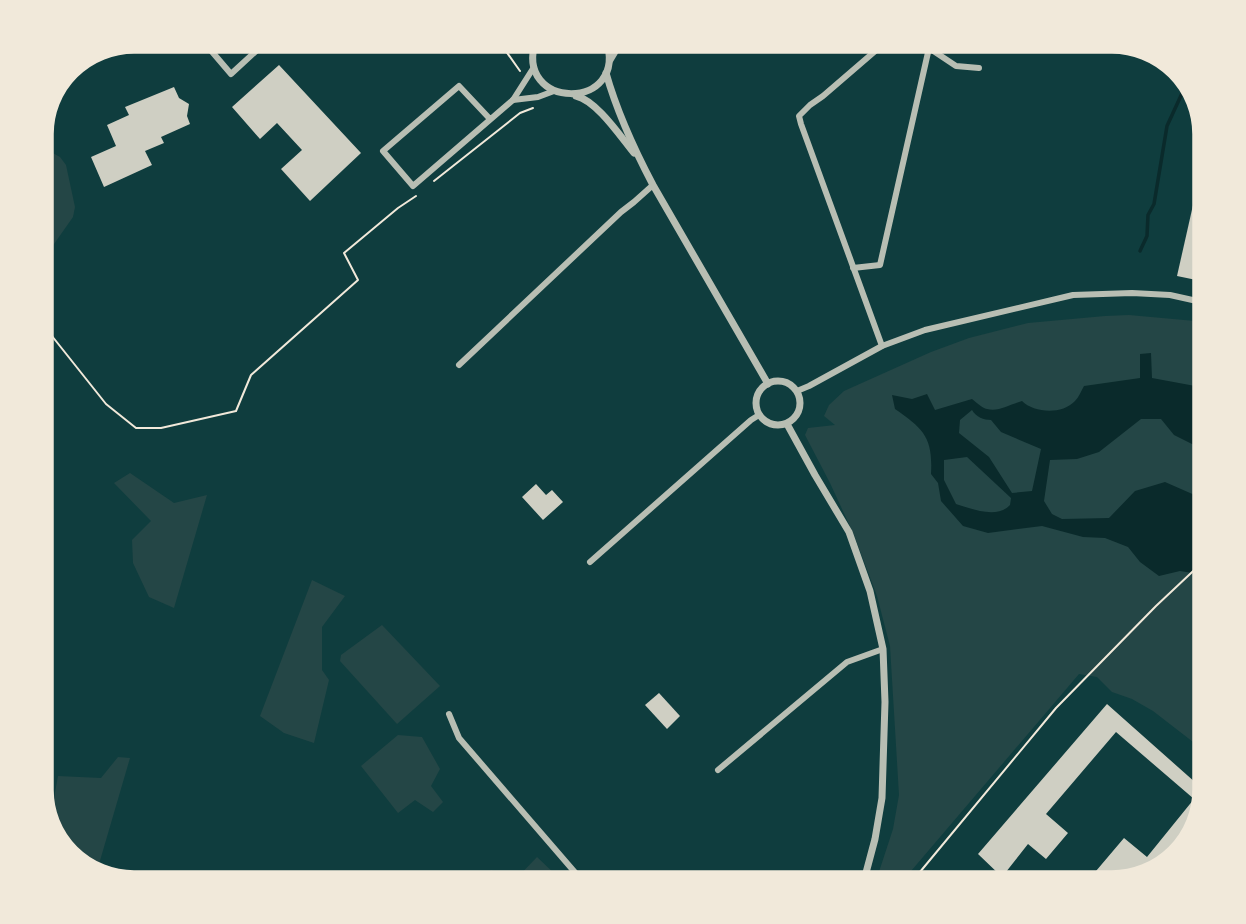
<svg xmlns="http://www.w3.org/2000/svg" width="1246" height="924" viewBox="0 0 1246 924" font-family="'Archivo Narrow',sans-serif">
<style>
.green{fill:#244646}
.water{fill:#0a2a2b;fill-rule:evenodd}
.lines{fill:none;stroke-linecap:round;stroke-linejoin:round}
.stream{stroke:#0a2a2b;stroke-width:3.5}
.building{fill:#cfcfc3}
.path{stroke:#f1e9da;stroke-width:2}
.minor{stroke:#b8beb3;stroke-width:6}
.tertiary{stroke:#b8beb3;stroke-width:7}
.rim{fill:none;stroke:#f1e9da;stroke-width:3.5}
</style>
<rect width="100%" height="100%" fill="#0f3d3e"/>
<g class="green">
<polygon points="40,146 60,157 66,165 75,207 73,217 40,264"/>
<polygon points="1129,315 1206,322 1206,752 1153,711 1132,699 1112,692 1097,677 1079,674 900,884 875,884 893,829 899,795 890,646 877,596 854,535 830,483 805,435 808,428 835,425 824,416 829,405 844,391 931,352 969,338 1028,323 1105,316"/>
<polygon points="130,473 174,503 207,495 174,608 149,597 133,563 132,540 151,521 114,483"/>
<polygon points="312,580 345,596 322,627 322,670 329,680 314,743 284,733 260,716"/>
<polygon points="382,625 440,686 397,724 340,661 341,655"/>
<polygon points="398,735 422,737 440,769 431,786 443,802 433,812 415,800 398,813 361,766"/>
<polygon points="118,757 130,758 97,871 77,865 51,814 58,776 101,778"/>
<polygon points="537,857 557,876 554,884 484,884 491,870 515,880"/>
</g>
<path class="water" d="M 1151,353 L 1152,378 L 1206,388 L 1206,451 L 1174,435 L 1161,419 L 1141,419 L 1099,452 L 1077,459 L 1050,460 L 1044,501 L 1052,514 L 1062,519 L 1109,518 L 1135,491 L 1165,482 L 1206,500 L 1206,525 L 1196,531 L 1199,552 L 1206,555 L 1206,575 L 1180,571 L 1159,576 L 1140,562 L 1128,547 L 1105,538 L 1083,537 L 1042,526 L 988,533 L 963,526 L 941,501 L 938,483 L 931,474 C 933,438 924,429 895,409 L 892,395 L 912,399 L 927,394 L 935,410 L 972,399 C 976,402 982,408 987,409 C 999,412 1011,404 1022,401 C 1034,413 1062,415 1075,401 C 1079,397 1081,391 1084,386 L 1140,378 L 1140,354 ZM 972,410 C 976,417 984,420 991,420 L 1001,432 L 1041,449 L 1032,491 L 1012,493 L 989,457 L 959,433 L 960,420 ZM 967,457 L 1011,498 L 1010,505 C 997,519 972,509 956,504 L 944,480 L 944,460 Z"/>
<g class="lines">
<polyline class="stream" points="1140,251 1147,236 1148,215 1154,204 1167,126 1184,89 1182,76"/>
</g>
<g class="building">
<polygon points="279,65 361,153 310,201 281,169 302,150 277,123 260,139 232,107"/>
<polygon points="174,87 179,98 189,104 187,116 190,124 161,137 164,143 145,151 152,165 104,187 91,157 116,146 107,125 129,115 125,107"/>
<polygon points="1205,152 1206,152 1206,282 1177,276"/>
<polygon points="536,484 546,495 552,490 563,502 543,520 522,497"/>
<polygon points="659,693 680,716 667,729 645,705"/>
<polygon points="1107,704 1205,791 1196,820 1151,875 1112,884 1085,884 1124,838 1147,857 1194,799 1116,732 1046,814 1068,833 1046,859 1028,844 1002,877 978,854"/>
</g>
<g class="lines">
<g class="path">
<polyline points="498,40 520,71"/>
<polyline points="434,181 520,113 533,108"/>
<polyline points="40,325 44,326 106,404 136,428 161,428 236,411 251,375 358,280 344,253 398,208 416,196"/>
<polyline points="910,884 1056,708 1156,606 1206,559"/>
</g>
<g class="minor">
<polyline points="202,40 231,74 268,40"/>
<polyline points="924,40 929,48 956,66 979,68"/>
<polyline points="513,100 538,97 554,91"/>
<polyline points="490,119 459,86 383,151 413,186 513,100 534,67"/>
<polyline points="853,268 880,265 929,48"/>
<polyline points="882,346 801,124 799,116 810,105 823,96 888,40"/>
<polyline points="459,365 621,212 634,202 653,185"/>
<polyline points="797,391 809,386 882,346 925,330 1073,295 1132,293 1170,295 1206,303"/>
<polyline points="590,562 751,420 759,415"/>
<polyline points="449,714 459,738 585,884"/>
<polyline points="718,770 847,662 883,649"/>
</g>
<g class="tertiary">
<path d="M 536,40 C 512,111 630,112 606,40"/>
<polyline points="610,60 622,40"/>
<path d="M 606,73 C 617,112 634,149 653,185 L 768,384"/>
<path d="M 576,96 C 597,101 620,136 634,153"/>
<circle cx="778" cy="403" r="22"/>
<polyline points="787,424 815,475 849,532 870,591 883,649 885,702 882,798 875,839 863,884"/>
</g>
</g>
<path d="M0 0H1246V924H0ZM134 52H1112A82 82 0 0 1 1194 134V790A82 82 0 0 1 1112 872H134A82 82 0 0 1 52 790V134A82 82 0 0 1 134 52Z" fill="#f1e9da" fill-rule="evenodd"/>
<path class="rim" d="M134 52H1112A82 82 0 0 1 1194 134V790A82 82 0 0 1 1112 872H134A82 82 0 0 1 52 790V134A82 82 0 0 1 134 52Z"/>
</svg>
